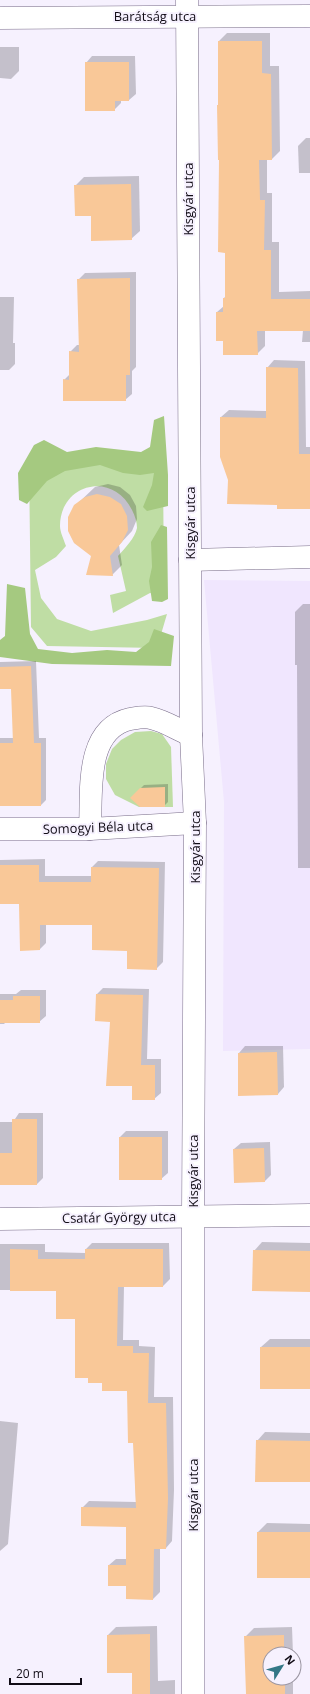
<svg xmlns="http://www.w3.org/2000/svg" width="310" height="1694" viewBox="0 0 310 1694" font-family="'Open Sans',sans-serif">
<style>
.built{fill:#f0e6fe}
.green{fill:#bfdda4}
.forest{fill:#a5c980}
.shadow{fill:#0003}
.building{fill:#f9c898}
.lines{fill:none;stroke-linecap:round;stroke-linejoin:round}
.minor-casing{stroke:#786c88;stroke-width:23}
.minor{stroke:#fff;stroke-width:22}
.labels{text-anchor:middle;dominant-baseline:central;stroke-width:4;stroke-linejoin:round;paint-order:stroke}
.street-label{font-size:13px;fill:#110c16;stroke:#f6f1fe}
</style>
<rect width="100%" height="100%" fill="#f6f1fe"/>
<polygon class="built" points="204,580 310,581 310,1049 223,1051 224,802"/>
<g class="green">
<path d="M 29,459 L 163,463 L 164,594 L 150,593 L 113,613 L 110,595 L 126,591 L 118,556 C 125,548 135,538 137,528 C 137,522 135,516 132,510 C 112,470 60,484 60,526 C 60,532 64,540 66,546 L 56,557 L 35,570 L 41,598 L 57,619 L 91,631 L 147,620 L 167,614 L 157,648 L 47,646 L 31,627 Z"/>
<polygon points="151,731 162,734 171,747 173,807 139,807 115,795 106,779 106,764 112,749 121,740 135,732"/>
</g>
<g class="forest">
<polygon points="164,416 168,475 168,506 147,511 143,507 152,485 154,473 140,475 123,473 100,465 65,471 47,481 27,504 19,500 18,473 34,445 44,440 67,452 96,447 141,452 150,447 154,420"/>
<polygon points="161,525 167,527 168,599 162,602 152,601 149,581 152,567 151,542"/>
<polygon points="7,584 25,588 30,634 38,649 72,653 107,650 136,652 149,642 154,629 174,636 171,666 52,664 0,657 0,640 5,636"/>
</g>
<g class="shadow">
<polygon points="227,33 270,33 270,66 279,66 280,151 272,159 267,159 267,193 272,193 272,242 279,242 279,292 310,291 310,342 302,342 303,330 265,330 265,346 257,354 224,340 217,312 224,306 224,298 226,296 226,252 219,104 219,41"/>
<polygon points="0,47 19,47 19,71 11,79 0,78"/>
<polygon points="92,56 135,56 136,94 129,100 121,100 121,103 114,110 86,63"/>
<polygon points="306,138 310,138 310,173 299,173 298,146"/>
<polygon points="139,176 140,231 131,239 92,215 75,186 84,177"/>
<polygon points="136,272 136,367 132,371 132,394 125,400 64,380 70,374 70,352 77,345 80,345 78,280 85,273"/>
<polygon points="0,297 14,297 13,343 15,343 15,364 9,370 0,370"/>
<polygon points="274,360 305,361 306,447 310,447 310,507 278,504 229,480 221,417 229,410 267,411 267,368"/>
<polygon points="108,484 120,487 130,495 136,506 137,519 132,531 119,545 122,565 112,575 92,556 75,506 95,487"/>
<polygon points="303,604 310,604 310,868 298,868 297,665 295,665 295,612"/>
<polygon points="36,661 39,738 46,738 46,800 41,805 0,806 0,738 14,738 12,688 0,688 0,662"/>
<polygon points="168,784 168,802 164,806 131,798 144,785"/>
<polygon points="45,859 45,876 92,876 92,867 98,861 165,862 163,962 156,969 93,924 46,924 46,943 40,949 20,903 0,903 0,860"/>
<polygon points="103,988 149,989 147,1059 161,1059 161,1093 154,1099 133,1085 111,1021 97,994"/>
<polygon points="21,990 46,990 46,1016 39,1022 6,1022 4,1024 0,1024 0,994 16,994"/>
<polygon points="245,1046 283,1046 284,1087 278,1094 239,1095 239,1053"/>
<polygon points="19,1113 43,1113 43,1178 37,1184 0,1184 0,1122 13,1122"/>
<polygon points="126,1131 168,1131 168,1173 161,1179 120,1137"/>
<polygon points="270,1142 271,1175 265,1181 234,1149 241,1143"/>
<polygon points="262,1242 310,1243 310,1291 254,1251"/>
<polygon points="92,1243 169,1243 170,1279 163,1286 124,1286 123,1340 139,1340 139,1346 155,1347 154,1397 173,1397 174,1490 172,1541 166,1548 160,1548 160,1592 153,1599 127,1585 109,1565 116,1559 127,1559 127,1526 82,1508 89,1501 136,1502 134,1442 128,1390 57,1290 0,1290 0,1244 45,1244 45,1252 86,1253 86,1249"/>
<polygon points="270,1339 310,1339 310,1388 261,1347"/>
<polygon points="0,1421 18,1423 8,1544 0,1551"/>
<polygon points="265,1432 310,1433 310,1481 257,1441"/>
<polygon points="267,1523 310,1524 310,1577 258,1532"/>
<polygon points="157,1626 158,1681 175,1680 175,1694 133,1694 132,1672 108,1672 108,1635 116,1627"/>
<polygon points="292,1627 293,1654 270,1654 270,1678 293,1678 293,1694 247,1694 245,1637 254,1628"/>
</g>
<g class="building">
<polygon points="218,41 262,41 262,73 271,74 272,160 259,160 260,200 265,200 264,250 271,250 271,299 310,299 310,331 257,331 258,355 223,355 223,341 216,341 216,312 223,312 223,298 225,298 225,253 218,252 219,160 218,160 217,105 218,105"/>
<polygon points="85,62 129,62 129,101 115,101 115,111 85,111"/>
<polygon points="131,184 132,240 91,241 91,216 75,216 74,185"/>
<polygon points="130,278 130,375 126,375 126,401 63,401 63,379 69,380 69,351 79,352 77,279"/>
<polygon points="266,367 298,368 299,454 310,454 310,509 277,509 277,505 227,504 228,480 220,457 220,417 266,418"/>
<polygon points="97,494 110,497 121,504 127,516 128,530 122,542 110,556 113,576 86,575 91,556 74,543 68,531 68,517 74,505 85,497"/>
<polygon points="31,666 34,743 41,743 41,806 0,806 0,743 13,743 11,689 0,689 0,667"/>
<polygon points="165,787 165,807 140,807 130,798 140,788"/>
<polygon points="0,865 39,865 39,882 91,882 91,867 159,868 157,970 127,969 127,951 92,950 92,925 40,925 40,950 20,951 19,904 0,904"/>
<polygon points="96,994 143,995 141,1065 155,1065 155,1100 132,1100 132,1086 106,1086 110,1022 95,1021"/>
<polygon points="13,996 40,996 40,1023 0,1023 0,1000 13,1000"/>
<polygon points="277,1052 278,1095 238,1096 238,1053"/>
<polygon points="12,1119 37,1119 37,1185 0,1185 0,1153 12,1153"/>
<rect x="119" y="1137" width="43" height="43"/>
<polygon points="264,1148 265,1182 234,1183 233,1149"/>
<polygon points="10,1249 38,1250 38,1259 85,1259 85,1249 163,1249 163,1287 118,1287 117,1346 133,1346 133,1353 149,1353 148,1403 166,1403 168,1498 166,1549 154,1549 153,1600 126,1599 126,1586 108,1586 108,1565 126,1565 126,1527 81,1526 81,1507 136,1508 133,1443 128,1443 127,1391 102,1391 102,1383 88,1383 88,1378 75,1378 75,1319 56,1319 56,1291 10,1291"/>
<polygon points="253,1250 310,1251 310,1292 252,1291"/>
<rect x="260" y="1347" width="50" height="42"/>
<polygon points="256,1440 310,1441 310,1482 255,1482"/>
<rect x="257" y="1532" width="53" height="46"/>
<polygon points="150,1634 150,1694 132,1694 132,1673 107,1673 107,1635"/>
<polygon points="284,1635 284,1654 270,1654 270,1678 285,1678 285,1694 246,1694 244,1636"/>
</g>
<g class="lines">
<g class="minor-casing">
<g id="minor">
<polyline points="187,0 191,735 195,823 193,1217 193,1694"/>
<polyline points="0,18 310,16"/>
<polyline points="190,560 310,557"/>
<polyline points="0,829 90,829 195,823"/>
<path d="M 90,829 C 92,793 84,729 130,719 C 136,718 145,716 151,718 C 165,721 178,730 191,735"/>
<polyline points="0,1219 310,1215"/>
</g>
</g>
<use href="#minor" class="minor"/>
</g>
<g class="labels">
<g class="street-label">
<text x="155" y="16">Barátság utca</text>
<text transform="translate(188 199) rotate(-90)">Kisgyár utca</text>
<text transform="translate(190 523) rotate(-90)">Kisgyár utca</text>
<text transform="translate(98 827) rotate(-2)">Somogyi Béla utca</text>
<text transform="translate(195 847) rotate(-90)">Kisgyár utca</text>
<text transform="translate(193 1171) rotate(-90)">Kisgyár utca</text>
<text transform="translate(119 1217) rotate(-1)">Csatár György utca</text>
<text transform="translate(193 1495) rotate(-90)">Kisgyár utca</text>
</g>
</g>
<g transform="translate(282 1666) rotate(53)"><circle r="19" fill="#f6f1fe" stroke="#9a95a1"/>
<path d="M0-3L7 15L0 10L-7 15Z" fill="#337786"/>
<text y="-6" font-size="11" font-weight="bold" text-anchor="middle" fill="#110c16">N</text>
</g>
<path d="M10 1678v6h71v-6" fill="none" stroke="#110c16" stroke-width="2"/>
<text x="16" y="1678" font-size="12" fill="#110c16" stroke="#f6f1fe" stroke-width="3" paint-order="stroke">20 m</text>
</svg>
